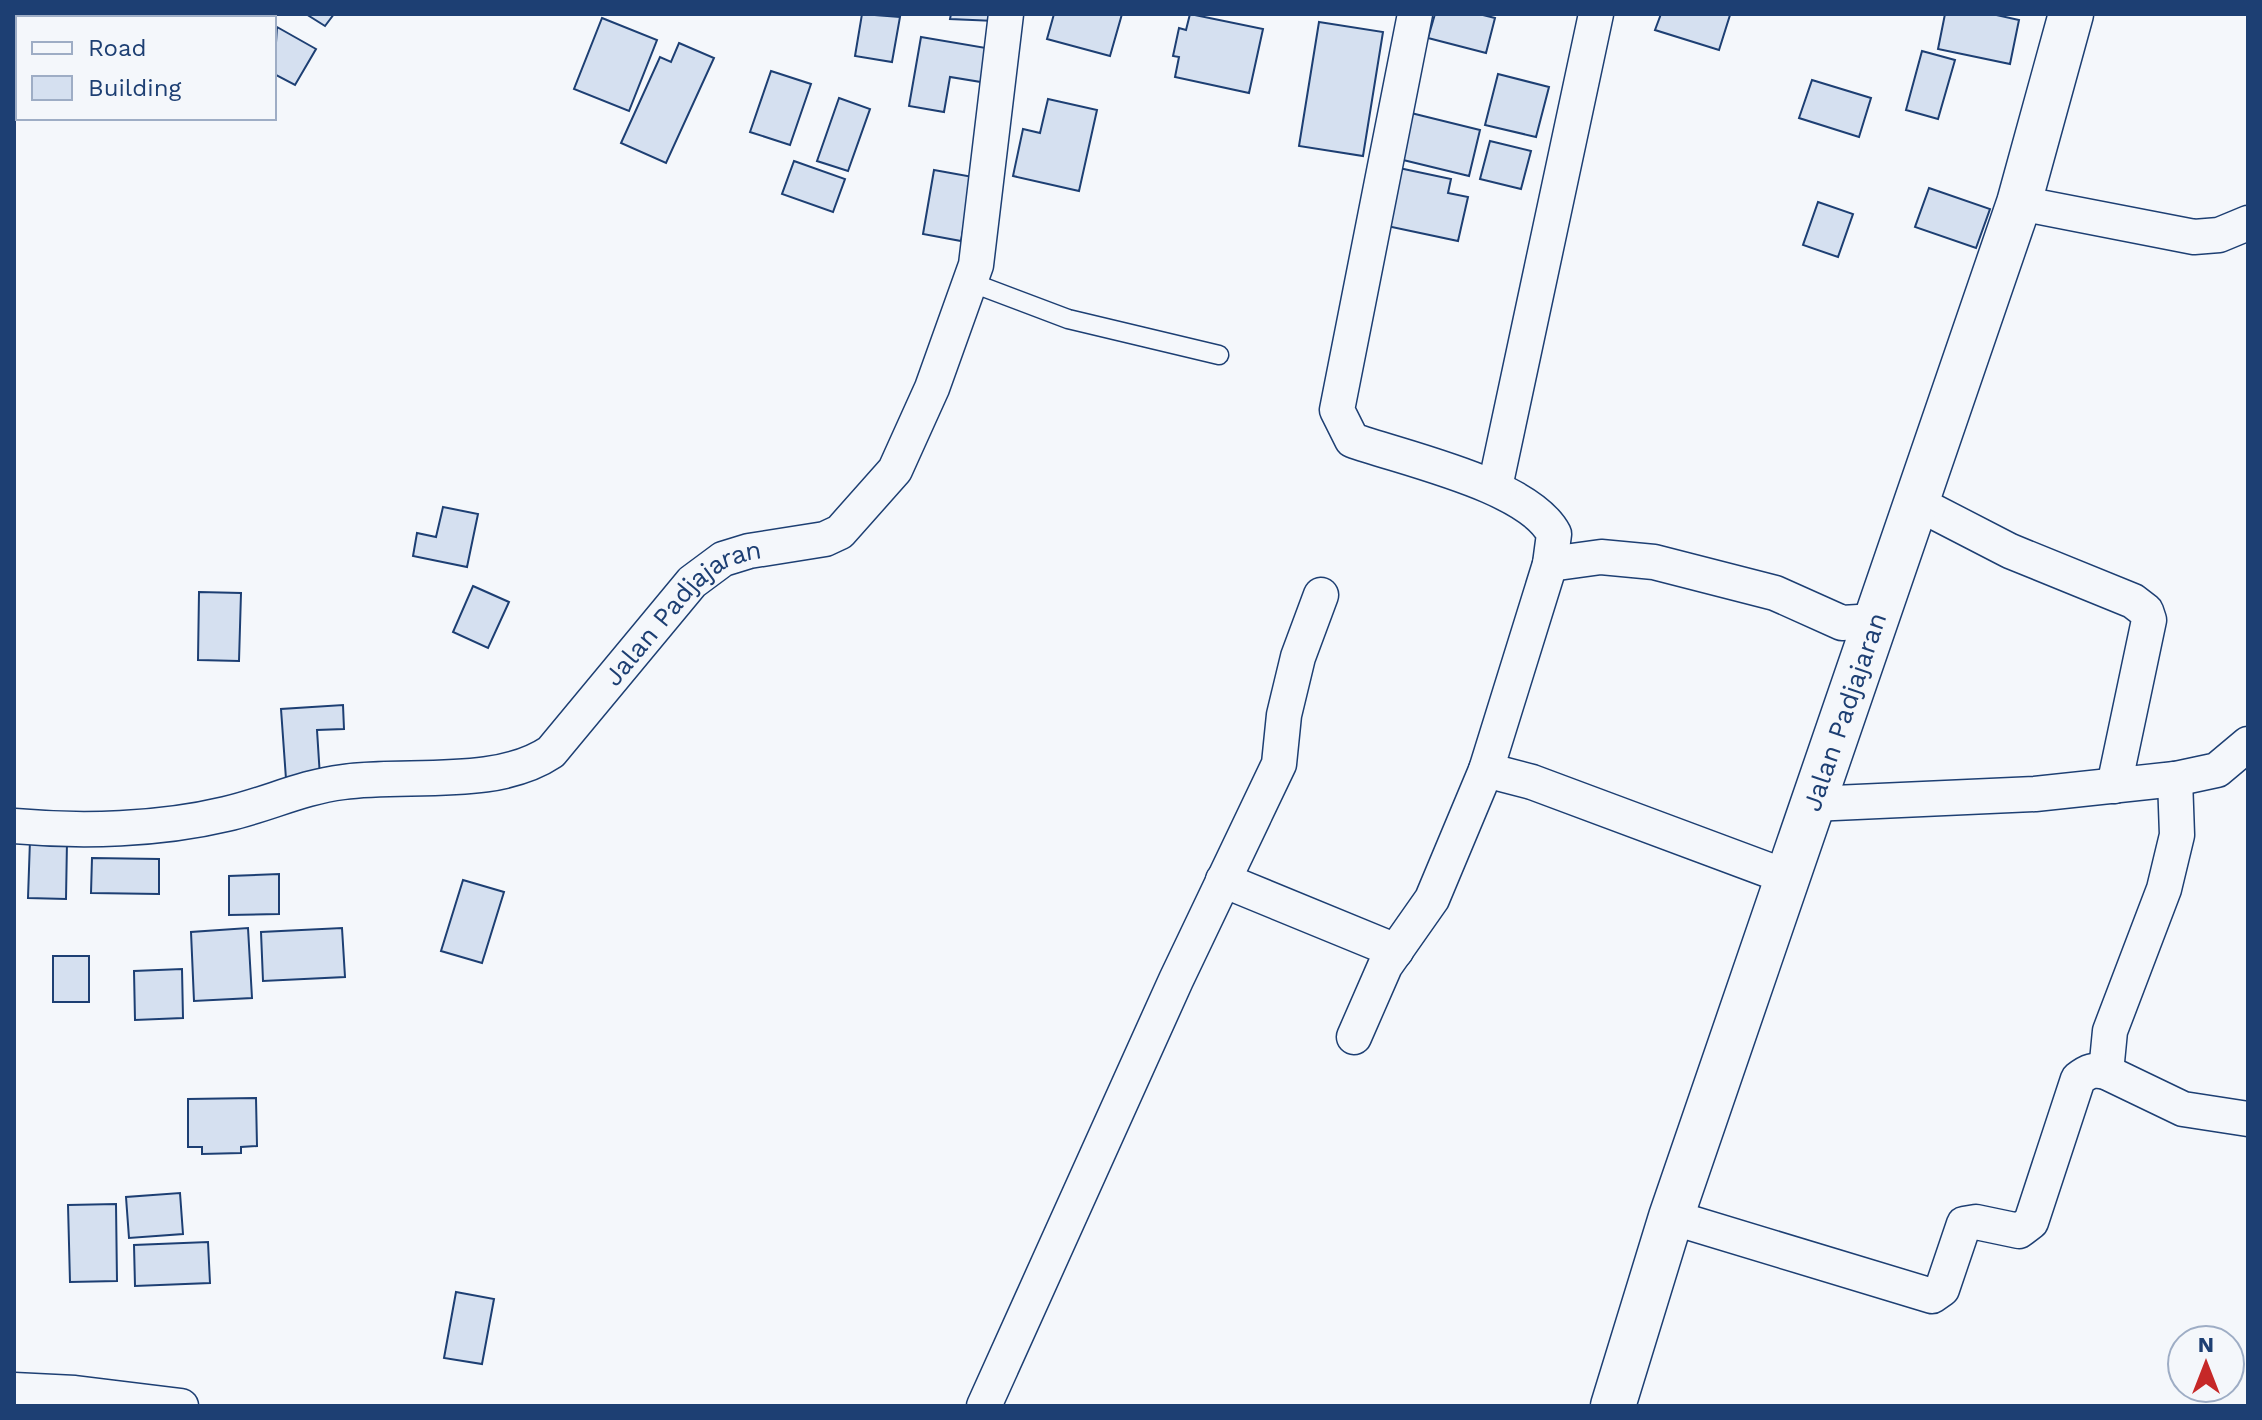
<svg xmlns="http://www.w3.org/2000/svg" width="2262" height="1420" viewBox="0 0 2262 1420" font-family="'Work Sans',sans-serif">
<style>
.building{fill:#d5e0f0;stroke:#1d3f73;stroke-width:2}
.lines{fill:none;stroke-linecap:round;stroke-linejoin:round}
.service-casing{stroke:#1d3f73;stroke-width:21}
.minor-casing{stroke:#1d3f73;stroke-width:37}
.tertiary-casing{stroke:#1d3f73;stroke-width:47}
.service{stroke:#f4f7fb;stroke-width:18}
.minor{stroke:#f4f7fb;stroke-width:34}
.tertiary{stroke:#f4f7fb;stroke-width:44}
.labels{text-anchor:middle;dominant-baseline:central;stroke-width:6;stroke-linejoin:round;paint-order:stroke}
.street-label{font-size:26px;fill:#1d3f73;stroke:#f4f7fb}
</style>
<rect width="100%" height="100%" fill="#f4f7fb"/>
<g class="building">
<polygon points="306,14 334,14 325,26"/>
<polygon points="862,14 900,17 892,62 855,56"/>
<polygon points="951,14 995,14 995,21 950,19"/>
<polygon points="1054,14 1122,14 1110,56 1047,39"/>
<polygon points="1190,14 1263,29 1249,93 1175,77 1179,57 1173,56 1179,28 1186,30"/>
<polygon points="1435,14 1479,14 1495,18 1486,53 1428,38"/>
<polygon points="1661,14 1725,14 1730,15 1719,50 1655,30"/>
<polygon points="1945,14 1992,14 2019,20 2010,64 1938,49"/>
<polygon points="602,18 657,40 629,111 574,89"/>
<polygon points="1319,22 1383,32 1363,156 1299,146"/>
<polygon points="277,27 316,49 295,85 274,74"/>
<polygon points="921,37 986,48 981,82 950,77 944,112 909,106"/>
<polygon points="679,43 714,58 666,163 621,143 660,57 671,62"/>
<polygon points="1922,51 1955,60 1938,119 1906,110"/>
<polygon points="771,71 811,84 790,145 750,132"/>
<polygon points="1498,74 1549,87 1536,137 1485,125"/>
<polygon points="1812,80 1871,98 1859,137 1799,118"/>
<polygon points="839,98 870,109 848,171 817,161"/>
<polygon points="1048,99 1097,110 1079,191 1013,176 1023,129 1040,133"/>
<polygon points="1411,113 1480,130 1469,176 1399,159"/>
<polygon points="1490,141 1531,151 1521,189 1480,179"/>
<polygon points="794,161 845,179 833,212 782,194"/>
<polygon points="1399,168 1451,179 1448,193 1468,197 1458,241 1387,226"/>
<polygon points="934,170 973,177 961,241 923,234"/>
<polygon points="1929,188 1990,209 1976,248 1915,227"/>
<polygon points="1818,202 1853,214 1838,257 1803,245"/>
<polygon points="443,507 478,514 467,567 413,556 417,533 436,537"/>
<polygon points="473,586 509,602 488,648 453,632"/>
<polygon points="199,592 241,593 239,661 198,660"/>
<polygon points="343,705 344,729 317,730 320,777 286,779 281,709"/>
<polygon points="30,840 67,841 66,899 28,898"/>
<polygon points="92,858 159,859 159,894 91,893"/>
<polygon points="279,874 279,914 229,915 229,876"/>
<polygon points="463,880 504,892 482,963 441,951"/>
<polygon points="248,928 252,998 194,1001 191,932"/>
<polygon points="342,928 345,977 263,981 261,932"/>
<rect x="53" y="956" width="36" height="46"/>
<polygon points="182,969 183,1018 135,1020 134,971"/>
<polygon points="256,1098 257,1146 241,1147 241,1153 202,1154 202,1147 188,1147 188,1099"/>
<polygon points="180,1193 183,1234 129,1238 126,1197"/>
<polygon points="116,1204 117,1281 70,1282 68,1205"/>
<polygon points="208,1242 210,1283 135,1286 134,1245"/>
<polygon points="456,1292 494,1299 482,1364 444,1358"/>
</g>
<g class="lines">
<g class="service-casing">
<polyline id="service" points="970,282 1068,319 1219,355"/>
</g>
<g class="minor-casing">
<g id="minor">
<path d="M 1415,14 L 1337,410 L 1352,440 C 1405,459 1529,485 1554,534 L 1550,564 L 1486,770 L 1532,782 L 1787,877"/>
<polyline points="2019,203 2194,237 2219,235 2248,223"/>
<polyline points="1495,487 1596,14"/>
<polyline points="1917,503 2010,551 2133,601 2146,611 2149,620 2114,786"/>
<polyline points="1550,564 1601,557 1654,562 1775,593 1842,623 1875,621"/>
<polyline points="1812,804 2035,794 2175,779 2217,770 2248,744"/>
<path id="s1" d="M 14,826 C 82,832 159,830 226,814 C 266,805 302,787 343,782 C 407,773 496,789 551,752 L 692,582 L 723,559 L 749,551 L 825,539 L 840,532 L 895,470 L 932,388 L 976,265 L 1006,14"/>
<polyline points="1223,880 1396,951"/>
<polyline points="1354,1037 1385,966 1432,899 1486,770"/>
<polyline points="2106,1072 2110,1031 2164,889 2177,835 2175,779"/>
<path d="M 1671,1217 L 1932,1296 L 1942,1289 L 1964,1224 L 1976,1222 L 2019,1231 L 2031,1222 L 2078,1079 C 2088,1071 2094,1069 2106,1072 L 2183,1109 L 2248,1119"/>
<polyline points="14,1390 75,1393 181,1406"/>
<polyline points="984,1406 1176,980 1279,764 1284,715 1298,657 1321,595"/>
</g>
</g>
<g class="tertiary-casing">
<g id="tertiary">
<path id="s2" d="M 1613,1406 L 1671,1217 L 2019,203 L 2071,14"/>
</g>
</g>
<use href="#service" class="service"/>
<use href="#minor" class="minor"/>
<use href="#tertiary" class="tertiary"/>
</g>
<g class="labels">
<g class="street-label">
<text stroke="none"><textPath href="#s1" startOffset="742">Jalan Padjajaran</textPath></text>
<text stroke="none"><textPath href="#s2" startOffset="732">Jalan Padjajaran</textPath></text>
</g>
</g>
<rect width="2262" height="1420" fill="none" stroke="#1d3f73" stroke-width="32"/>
<rect x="16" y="16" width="260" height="104" fill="#f4f7fb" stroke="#9eadc5" stroke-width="2"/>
<rect x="32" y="42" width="40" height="12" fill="#f4f7fb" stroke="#9eadc5" stroke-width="2"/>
<text x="88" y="56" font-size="24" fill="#1d3f73">Road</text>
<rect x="32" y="76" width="40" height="24" fill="#d5e0f0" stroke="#9eadc5" stroke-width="2"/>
<text x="88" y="96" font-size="24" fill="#1d3f73">Building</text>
<g transform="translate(2206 1364)"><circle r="38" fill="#f4f7fb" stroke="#9eadc5" stroke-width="2"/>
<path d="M0-6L14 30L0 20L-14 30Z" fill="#c62828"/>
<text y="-12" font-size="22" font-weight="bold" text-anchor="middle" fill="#1d3f73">N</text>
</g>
</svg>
